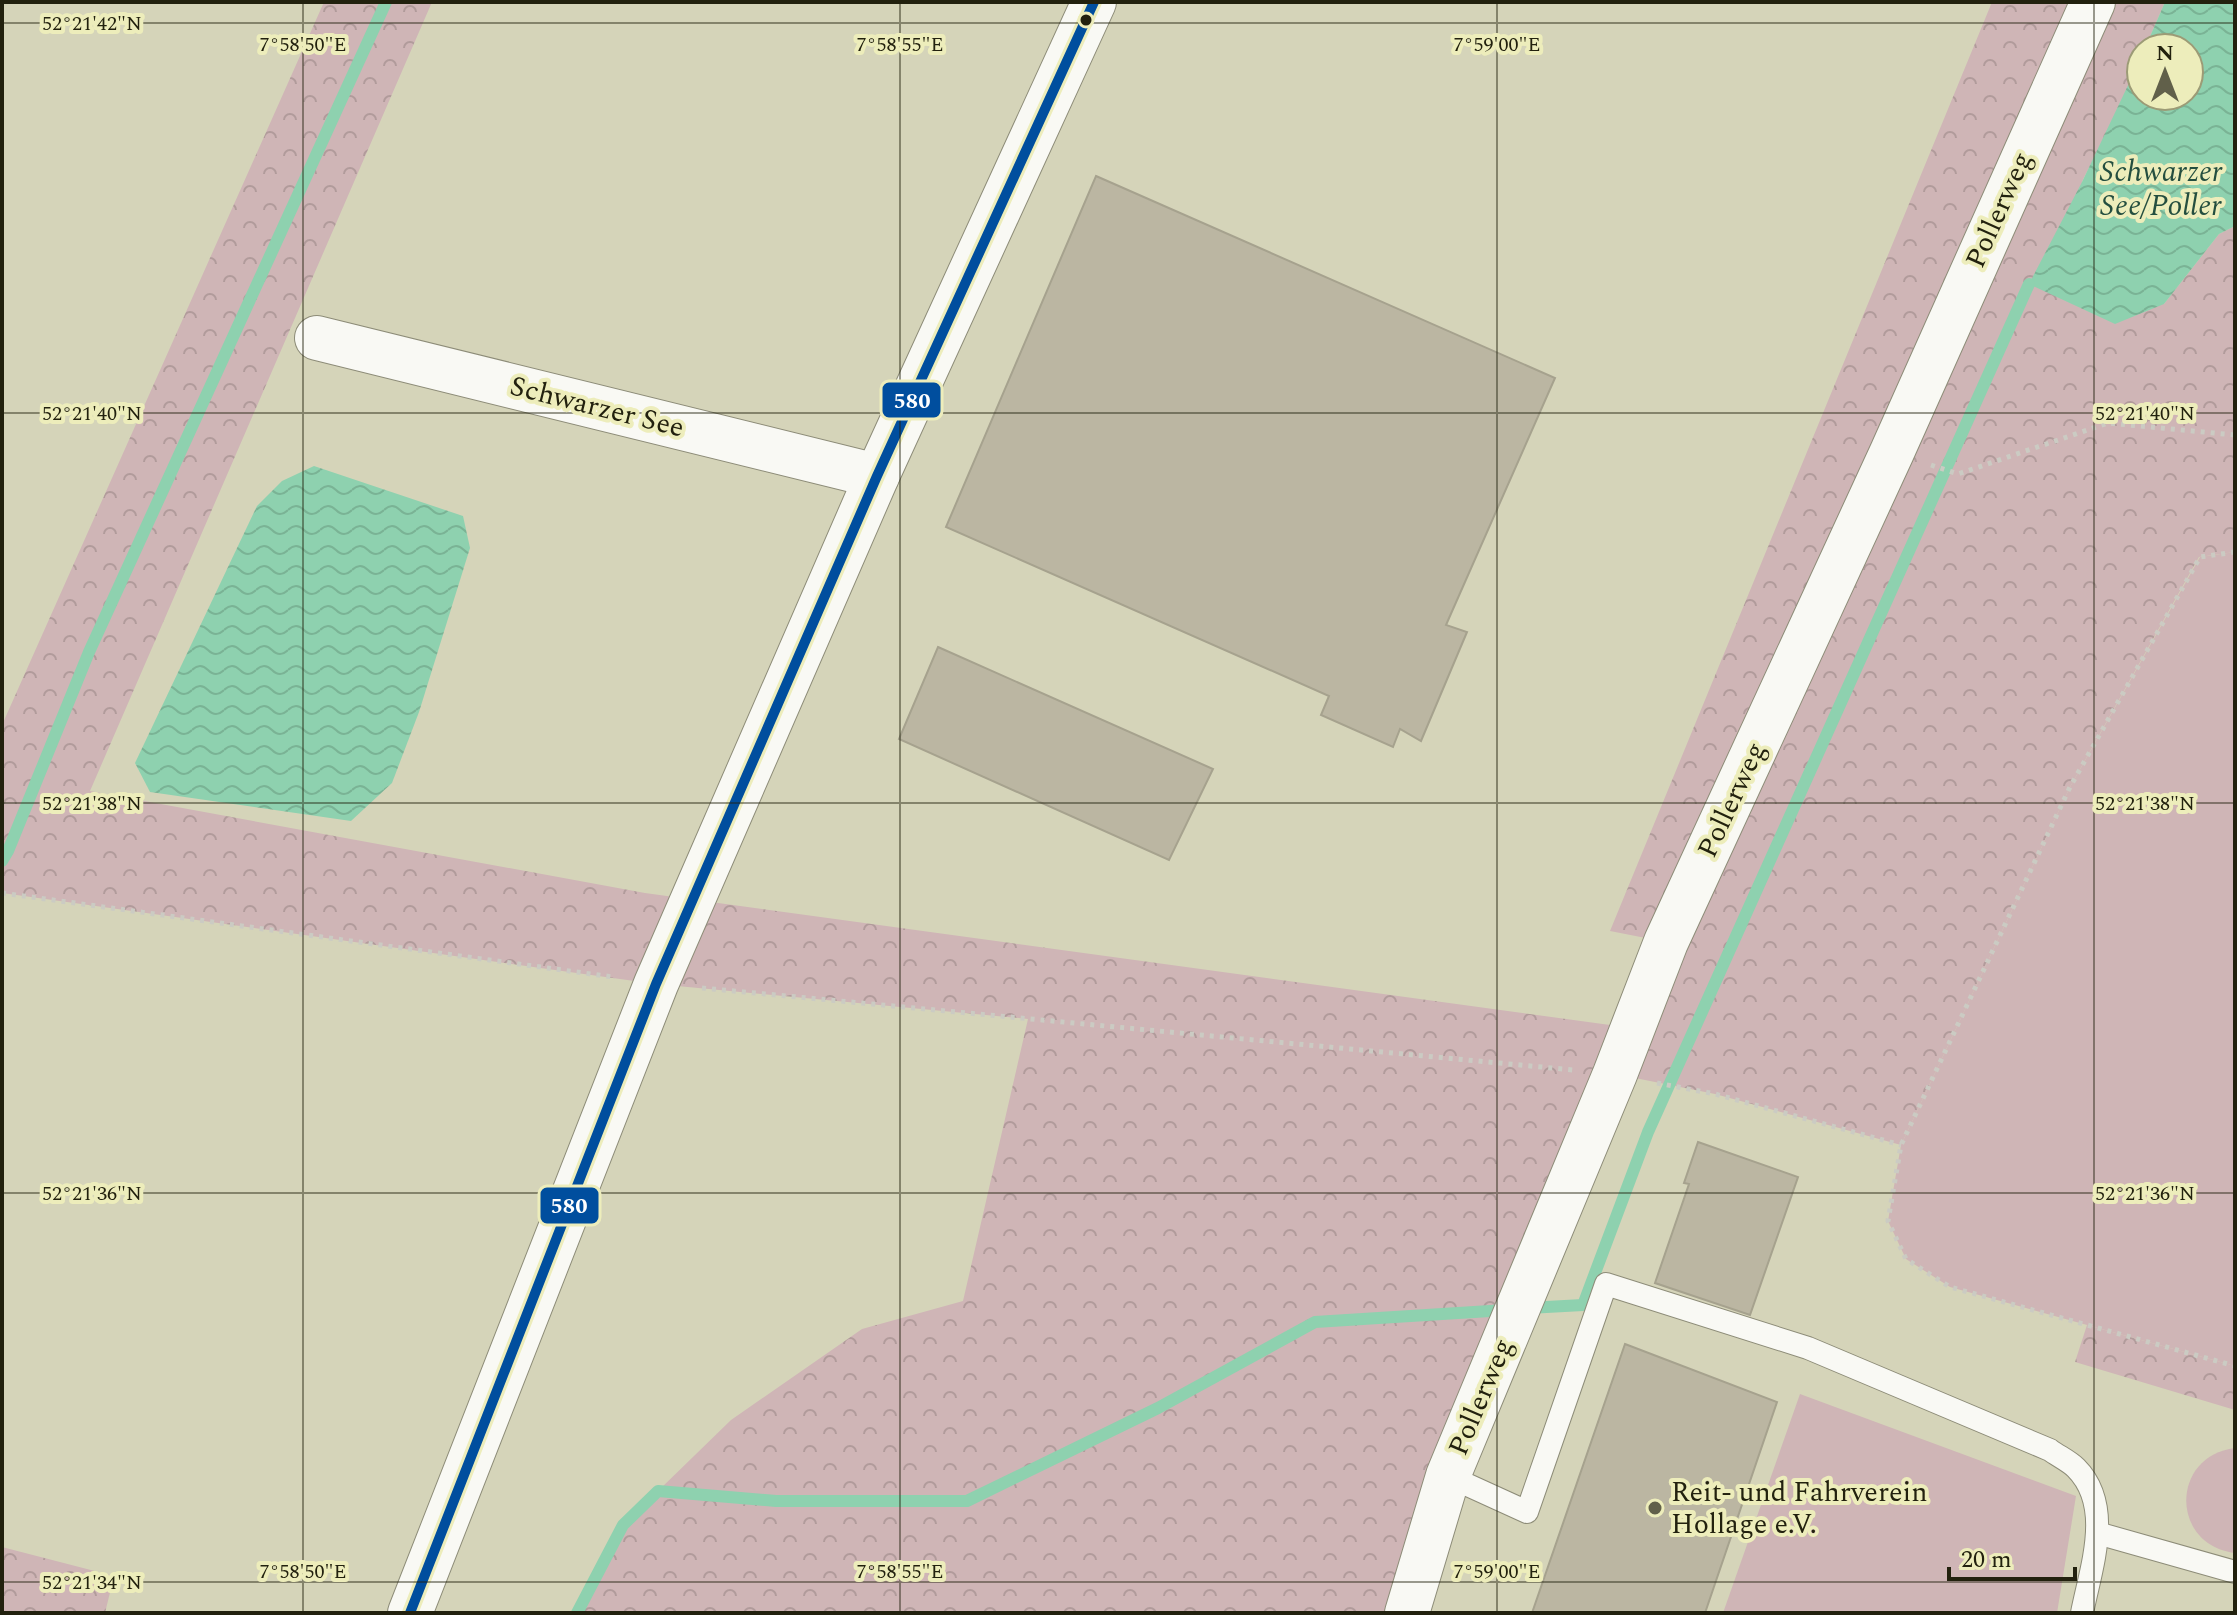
<svg xmlns="http://www.w3.org/2000/svg" width="2237" height="1615" viewBox="0 0 2237 1615" font-family="Spectral,serif">
<style>
.green{fill:#cfb5b6}
.forest{fill:url(#forest-crowns)}
.water{fill:url(#water-waves)}
.lines{fill:none;stroke-linecap:round;stroke-linejoin:round}
.stream{stroke:#8ed1af;stroke-width:12}
.building{fill:#bbb6a2;stroke:#a6a28e;stroke-width:2}
.service-casing{stroke:#8d8c78;stroke-width:24}
.minor-casing{stroke:#8d8c78;stroke-width:46}
.path{stroke:#cbcbc3;stroke-width:5;stroke-dasharray:4 6;stroke-linecap:butt}
.service{stroke:#f9f9f4;stroke-width:22}
.minor{stroke:#f9f9f4;stroke-width:44}
.bus-1-casing{stroke:#ededbb;stroke-width:16}
.bus-1{stroke:#004e9e;stroke-width:10}
.ticks{fill:none;stroke:#22210e;stroke-width:2;stroke-opacity:0.45}
.bus-dot{fill:#22210e;stroke:#ededbb;stroke-width:3}
.poi-dot{fill:#61604a;stroke:#ededbb;stroke-width:3}
.labels{text-anchor:middle;dominant-baseline:central;stroke-width:8;stroke-linejoin:round;paint-order:stroke}
.street-label{font-size:28px;fill:#22210e;stroke:#ededbb}
.poi-label{font-size:28px;fill:#22210e;stroke:#ededbb;text-anchor:start}
.water-label{font-size:30px;font-style:italic;fill:#244e3f;stroke:#ededbb}
.ticks-label{font-size:20px;text-anchor:middle;fill:#22210e;stroke:#ededbb;stroke-width:8;stroke-linejoin:round;paint-order:stroke}
.line-badge{stroke:#ededbb;stroke-width:3}
.badge-label{font-size:22px;text-anchor:middle;font-weight:bold;fill:#fff}
</style>
<defs>
<pattern id="forest-crowns" width="20" height="18" patternUnits="userSpaceOnUse" patternTransform="scale(2)"><rect width="20" height="18" fill="#cfb5b6"/><path d="M2 6a3 3 0 1 1 6 0M12 15a3 3 0 1 1 6 0" fill="none" stroke="#b19b9b"/></pattern>
<pattern id="water-waves" width="16" height="10" patternUnits="userSpaceOnUse" patternTransform="scale(2)"><rect width="16" height="10" fill="#8ed1af"/><path d="M0 5q4-4 8 0t8 0" fill="none" stroke="#7ab395"/></pattern>
</defs>
<rect width="100%" height="100%" fill="#d5d4b9"/>
<g class="green">
<polygon points="2235,552 2235,1366 1950,1287 1906,1259 1888,1221 1901,1145 2070,787 2200,557"/>
<polygon points="1800,1394 2076,1496 2057,1613 1723,1613"/>
<path d="M 2235,1448 L 2235,1553 C 2170,1545 2170,1456 2235,1448 Z"/>
</g>
<g class="forest">
<path d="M 324,2 L 432,2 L 90,791 L 645,893 L 1632,1028 L 1666,942 L 1610,931 L 1992,2 L 2165,2 L 2145,48 L 2141,48 C 2141,75 2096,153 2082,182 L 2164,304 L 2219,234 L 2235,226 L 2235,552 L 2199,557 L 2070,787 L 1901,1145 L 1715,1094 L 1615,1074 L 1407,1613 L 577,1613 L 623,1525 L 731,1420 L 862,1329 L 963,1301 L 1028,1019 L 656,984 L 2,893 L 2,725 Z"/>
<polygon points="2087,1325 2235,1366 2235,1410 2075,1362"/>
<polygon points="2,1547 114,1576 105,1613 2,1613"/>
</g>
<g class="water">
<polygon points="2165,2 2235,2 2235,226 2219,234 2164,304 2115,324 2029,284 2082,182 2141,58 2141,96 2189,96 2189,48 2145,48"/>
<polygon points="314,466 463,516 470,548 419,712 392,783 351,821 150,792 135,763 257,506 282,481"/>
</g>
<g class="lines">
<g class="stream">
<polyline points="2,861 8,851 89,652 386,2"/>
<polyline points="1528,1308 1583,1305 1648,1132 2029,284"/>
<polyline points="577,1613 623,1525 658,1491 776,1501 967,1501 1158,1408 1315,1322 1506,1310"/>
</g>
</g>
<g class="building">
<polygon points="1096,176 1555,378 1446,625 1467,632 1421,741 1400,729 1393,747 1321,715 1329,696 946,527"/>
<polygon points="938,647 1213,769 1169,860 899,739"/>
<polygon points="1698,1142 1798,1177 1750,1315 1655,1283 1689,1184 1684,1183"/>
<polygon points="1625,1344 1777,1402 1705,1613 1532,1613"/>
</g>
<g class="lines">
<g class="service-casing">
<g id="service">
<path d="M 1448,1476 L 1527,1512 L 1606,1284 L 1808,1348 L 2050,1450 C 2058,1456 2069,1461 2076,1468 C 2114,1506 2091,1567 2082,1613"/>
<polyline points="2097,1533 2235,1572"/>
</g>
</g>
<g class="minor-casing">
<g id="minor">
<polyline points="317,338 877,476"/>
<polyline points="410,1613 656,984 877,476 1094,2"/>
<polyline points="1407,1613 1448,1476 1615,1074 1666,942 1892,452 2093,2"/>
</g>
</g>
<g class="path">
<polyline points="1931,465 1958,474 2108,423 2235,435"/>
<polyline points="2235,552 2200,557 2070,787 1901,1145 1888,1221 1906,1259 1950,1287 2235,1366"/>
<polyline points="2,893 613,977"/>
<polyline points="702,988 1573,1070"/>
<polyline points="1657,1083 1715,1094 1901,1145"/>
</g>
<use href="#service" class="service"/>
<use href="#minor" class="minor"/>
<g class="bus-1-casing">
<polyline id="bus-1" points="410,1613 656,984 877,476 1094,2"/>
</g>
<use href="#bus-1" class="bus-1"/>
</g>
<path class="ticks" d="M 303,2 L 303,1613M 900,2 L 900,1613M 1497,2 L 1497,1613M 2094,2 L 2094,1613M 2,23 L 2235,23M 2,413 L 2235,413M 2,803 L 2235,803M 2,1193 L 2235,1193M 2,1582 L 2235,1582"/>
<circle class="bus-dot" cx="1086" cy="20" r="7"/>
<circle class="poi-dot" cx="1655" cy="1508" r="8"/>
<g class="labels">
<g class="street-label">
<text transform="translate(1999 210) rotate(-66)">Pollerweg</text>
<text transform="translate(597 407) rotate(14)">Schwarzer See</text>
<text transform="translate(1732 800) rotate(-65)">Pollerweg</text>
<text transform="translate(1481 1397) rotate(-67)">Pollerweg</text>
</g>
<g class="poi-label">
<text x="1671" y="1492">Reit- und Fahrverein<tspan x="1671" dy="32">Hollage e.V.</tspan></text>
</g>
<g class="water-label">
<text x="2161" y="172">Schwarzer<tspan x="2161" dy="34">See/Poller</tspan></text>
</g>
</g>
<g class="ticks-label">
<text x="92" y="30">52°21'42"N</text>
<text x="303" y="51">7°58'50"E</text>
<text x="900" y="51">7°58'55"E</text>
<text x="1497" y="51">7°59'00"E</text>
<text x="92" y="420">52°21'40"N</text>
<text x="2145" y="420">52°21'40"N</text>
<text x="92" y="810">52°21'38"N</text>
<text x="2145" y="810">52°21'38"N</text>
<text x="92" y="1200">52°21'36"N</text>
<text x="2145" y="1200">52°21'36"N</text>
<text x="303" y="1578">7°58'50"E</text>
<text x="900" y="1578">7°58'55"E</text>
<text x="1497" y="1578">7°59'00"E</text>
<text x="92" y="1589">52°21'34"N</text>
</g>
<g class="line-badge">
<rect x="881" y="381" width="61" height="38" rx="8" fill="#004e9e"/>
<rect x="539" y="1186" width="61" height="39" rx="8" fill="#004e9e"/>
</g>
<g class="badge-label">
<text x="912" y="408">580</text>
<text x="569" y="1213">580</text>
</g>
<rect width="2237" height="1615" fill="none" stroke="#22210e" stroke-width="8"/>
<g transform="translate(2165 72)"><circle r="38" fill="#ededbb" stroke="#9c9b76" stroke-width="2"/>
<path d="M0-6L14 30L0 20L-14 30Z" fill="#61604a"/>
<text y="-12" font-size="22" font-weight="bold" text-anchor="middle" fill="#22210e">N</text>
</g>
<path d="M1949 1567v12h126v-12" fill="none" stroke="#22210e" stroke-width="4"/>
<text x="1961" y="1567" font-size="24" fill="#22210e" stroke="#ededbb" stroke-width="6" paint-order="stroke">20 m</text>
</svg>
